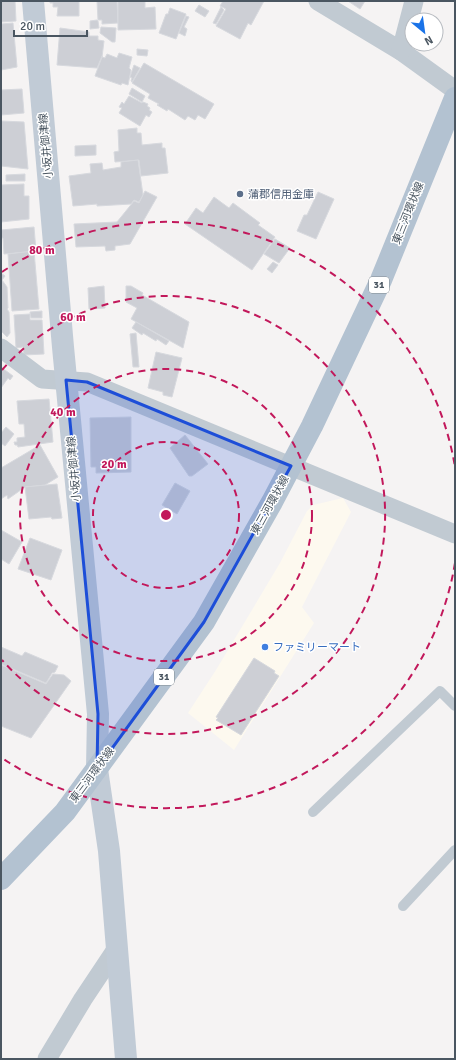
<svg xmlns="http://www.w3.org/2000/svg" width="456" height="1060" viewBox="0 0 456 1060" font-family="Signika,'Noto Sans JP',sans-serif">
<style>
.commercial{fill:#fdf9ef}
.building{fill:#cdcfd5;stroke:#d7d9de}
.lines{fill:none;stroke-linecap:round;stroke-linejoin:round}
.lane{stroke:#c1cad2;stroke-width:10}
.street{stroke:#c1cad2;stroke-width:19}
.secondary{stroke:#c1cbd6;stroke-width:22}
.primary{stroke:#b3c2d1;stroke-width:22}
.marked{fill:#1d4ed8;fill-opacity:0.2;stroke:#1d4ed8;stroke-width:3;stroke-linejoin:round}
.ring{fill:none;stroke:#c2185b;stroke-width:2;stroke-dasharray:7 5}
.service-dot{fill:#5c6f8a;stroke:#fff;stroke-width:1.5}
.shop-dot{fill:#3f7fe0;stroke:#fff;stroke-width:1.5}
.labels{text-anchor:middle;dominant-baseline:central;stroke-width:3;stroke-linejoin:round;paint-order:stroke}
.shield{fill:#fff;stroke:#808990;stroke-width:1}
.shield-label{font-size:10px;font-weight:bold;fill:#4a5661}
.street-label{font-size:11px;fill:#4a5661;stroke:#fff}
.service-label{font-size:11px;fill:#4e5e75;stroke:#fff;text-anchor:start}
.shop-label{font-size:11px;fill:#366cbe;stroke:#fff;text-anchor:start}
.centre{fill:#c2185b;stroke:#fff;stroke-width:2}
.ring-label{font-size:12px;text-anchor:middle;font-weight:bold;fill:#c2185b;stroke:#fff;stroke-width:3;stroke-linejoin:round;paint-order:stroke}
</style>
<rect width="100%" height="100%" fill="#f5f3f3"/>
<polygon class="commercial" points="343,498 351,512 302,607 314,623 234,750 188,713 216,670 280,563 307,511 313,505"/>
<g class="building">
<polygon points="1,1 15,1 16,21 1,22"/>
<polygon points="50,1 79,1 79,16 57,16 58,7 53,7 53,3 50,3"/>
<polygon points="97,1 117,1 118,23 102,24 102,20 98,20"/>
<polygon points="118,1 145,1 145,8 155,7 156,29 118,30"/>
<polygon points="223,1 264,1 251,25 248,23 240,39 216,26 226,9 220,6"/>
<polygon points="348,1 365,1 360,9"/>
<polygon points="199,5 209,11 205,17 195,11"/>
<polygon points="221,7 224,10 216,24 213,23"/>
<polygon points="170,8 186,14 176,39 159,33 166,14 168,14"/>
<polygon points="186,16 189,17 184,27 187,29 185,36 179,33"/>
<polygon points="97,20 98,21 99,28 90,29 90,21"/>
<polygon points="13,23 17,67 1,70 1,24"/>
<polygon points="101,27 116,28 115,42 112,42 100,33"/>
<polygon points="60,28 89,32 89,36 98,36 98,40 104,41 102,57 102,56 97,68 57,65"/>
<polygon points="137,49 148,50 147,56 137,55"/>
<polygon points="119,53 132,57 129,68 131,70 128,85 122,83 121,85 95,76 102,57 105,58 107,54 117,58"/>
<polygon points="144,63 214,104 205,119 198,115 195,120 188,116 185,120 168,109 167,111 157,105 159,104 148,98 150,94 132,83"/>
<polygon points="134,65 140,68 132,82 131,81 132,78 130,77"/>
<polygon points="132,88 145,96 142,102 129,94"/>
<polygon points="22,89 24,113 1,115 1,90"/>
<polygon points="129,96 142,103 143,102 148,104 147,106 150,108 149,110 152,112 149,117 146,115 140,126 119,113 122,108 119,107 122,102 124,104"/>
<polygon points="1,121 24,122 28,169 1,166"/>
<polygon points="137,128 137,133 141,133 142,145 162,143 162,148 165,148 168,173 141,176 139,160 115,162 114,152 119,151 118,130"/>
<polygon points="96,145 96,155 75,156 75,146"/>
<polygon points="138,160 143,195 139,202 134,200 131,204 97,206 97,204 73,206 69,176 91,173 90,164 102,163 103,170 121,167 121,162"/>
<polygon points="25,174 25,181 6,181 6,175"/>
<polygon points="24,184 24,196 29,196 29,219 1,222 1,185"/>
<polygon points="145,191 157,197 130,244 115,246 115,250 106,251 105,246 76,247 74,224 117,222 134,201 139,203"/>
<polygon points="318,192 334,199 316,239 297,231 304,215 307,215"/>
<polygon points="214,197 229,208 233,203 260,223 258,225 275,237 252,270 185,224 196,208 203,213"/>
<polygon points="34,227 36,251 4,254 3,238 1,238 1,230"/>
<polygon points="275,239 290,248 279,263 264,254"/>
<polygon points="34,251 39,309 12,311 8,254"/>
<polygon points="273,262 278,265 272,273 267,269"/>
<polygon points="1,273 5,276 2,280 7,287 8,308 7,309 9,312 10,333 7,337 1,331"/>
<polygon points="104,286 105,308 89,309 88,288"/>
<polygon points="126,286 131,286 143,293 142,295 189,322 183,348 131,319 137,308 126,302"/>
<polygon points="42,311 42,318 31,318 30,312"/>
<polygon points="30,314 30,320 42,320 44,354 24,355 23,347 16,348 14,315"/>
<polygon points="136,322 169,341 166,345 157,339 156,341 143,333 142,335 132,328"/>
<polygon points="136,333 139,367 133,367 130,334"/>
<polygon points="156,352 182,358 172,397 163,395 163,392 148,388"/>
<polygon points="1,367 13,376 10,380 8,378 1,388"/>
<polygon points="49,399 53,442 18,447 17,445 15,445 14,442 17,442 17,438 25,437 24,424 19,424 17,401"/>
<polygon points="131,417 131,472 96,473 96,467 91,467 90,418"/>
<polygon points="6,427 14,434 5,446 1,443 1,433"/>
<polygon points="185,435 208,464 192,476 189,476 170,448"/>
<polygon points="40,445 58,477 45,485 25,487 8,499 7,495 1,499 1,468"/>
<polygon points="175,483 190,491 177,514 162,505"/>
<polygon points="57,484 62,518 52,519 51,517 29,519 25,487"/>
<polygon points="1,530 22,542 9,564 1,559"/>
<polygon points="30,538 62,550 51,580 18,569"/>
<polygon points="1,647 22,656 25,652 58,666 55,672 52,673 46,683 1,664"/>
<polygon points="254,658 275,671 274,673 279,676 241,735 216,720 218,718 216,717"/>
<polygon points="1,665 46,684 53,674 64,675 71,681 31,738 1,726"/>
</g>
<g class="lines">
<g class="lane">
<polyline points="313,812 440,691 455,706"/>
<polyline points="403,906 455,850"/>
</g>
<g class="street">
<polyline points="318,1 401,51 455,90"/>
<polyline points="401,51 414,1"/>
<polyline points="1,348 42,379 87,382 455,534"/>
<polyline points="47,1059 83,999 117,948"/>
</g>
<polyline class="secondary" points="33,1 63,347 98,714 97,769 109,851 126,1059"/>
<polyline class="primary" points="1,879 65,812 204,622 272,502 312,426 381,280 455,98"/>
</g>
<path class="marked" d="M 66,380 L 87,382 L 291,466 L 204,622 L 97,769 L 98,714 Z"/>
<g class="ring">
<circle cx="166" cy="515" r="73"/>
<circle cx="166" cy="515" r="146"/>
<path d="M2 370A219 219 0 1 1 2 660"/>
<path d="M455 563A293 293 0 0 1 2 758M2 272A293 293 0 0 1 455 467"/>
</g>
<circle class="service-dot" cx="240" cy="194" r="4"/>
<circle class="shop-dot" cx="265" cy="647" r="4"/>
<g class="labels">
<g class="shield">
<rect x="369" y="277" width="20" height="16" rx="3"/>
<rect x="154" y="669" width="20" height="16" rx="3"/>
</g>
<g class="shield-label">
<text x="379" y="285">31</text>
<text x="164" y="677">31</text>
</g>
<g class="street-label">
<text transform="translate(46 146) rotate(-95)">小坂井御津線</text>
<text transform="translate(408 213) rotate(-68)">東三河環状線</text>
<text transform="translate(74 469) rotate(-95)">小坂井御津線</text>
<text transform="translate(270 505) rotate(-61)">東三河環状線</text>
<text transform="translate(92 775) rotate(-53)">東三河環状線</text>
</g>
<g class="service-label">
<text x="248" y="194">蒲郡信用金庫</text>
</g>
<g class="shop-label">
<text x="273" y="647">ファミリーマート</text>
</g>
</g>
<circle cx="166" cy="515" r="6" class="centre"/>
<g class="ring-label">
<text x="42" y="254">80 m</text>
<text x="73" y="321">60 m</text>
<text x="63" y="416">40 m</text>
<text x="114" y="468">20 m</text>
</g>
<rect width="456" height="1060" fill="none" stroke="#4a5661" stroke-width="4"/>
<g transform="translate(424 32) rotate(151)"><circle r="19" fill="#ffffff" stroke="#b7bbc0"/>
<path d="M0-3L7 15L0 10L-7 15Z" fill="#1a73e8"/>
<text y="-6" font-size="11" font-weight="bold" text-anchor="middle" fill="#4a5661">N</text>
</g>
<path d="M14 30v6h73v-6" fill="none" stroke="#4a5661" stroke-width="2"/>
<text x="20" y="30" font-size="12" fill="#4a5661" stroke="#ffffff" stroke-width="3" paint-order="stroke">20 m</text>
</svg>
